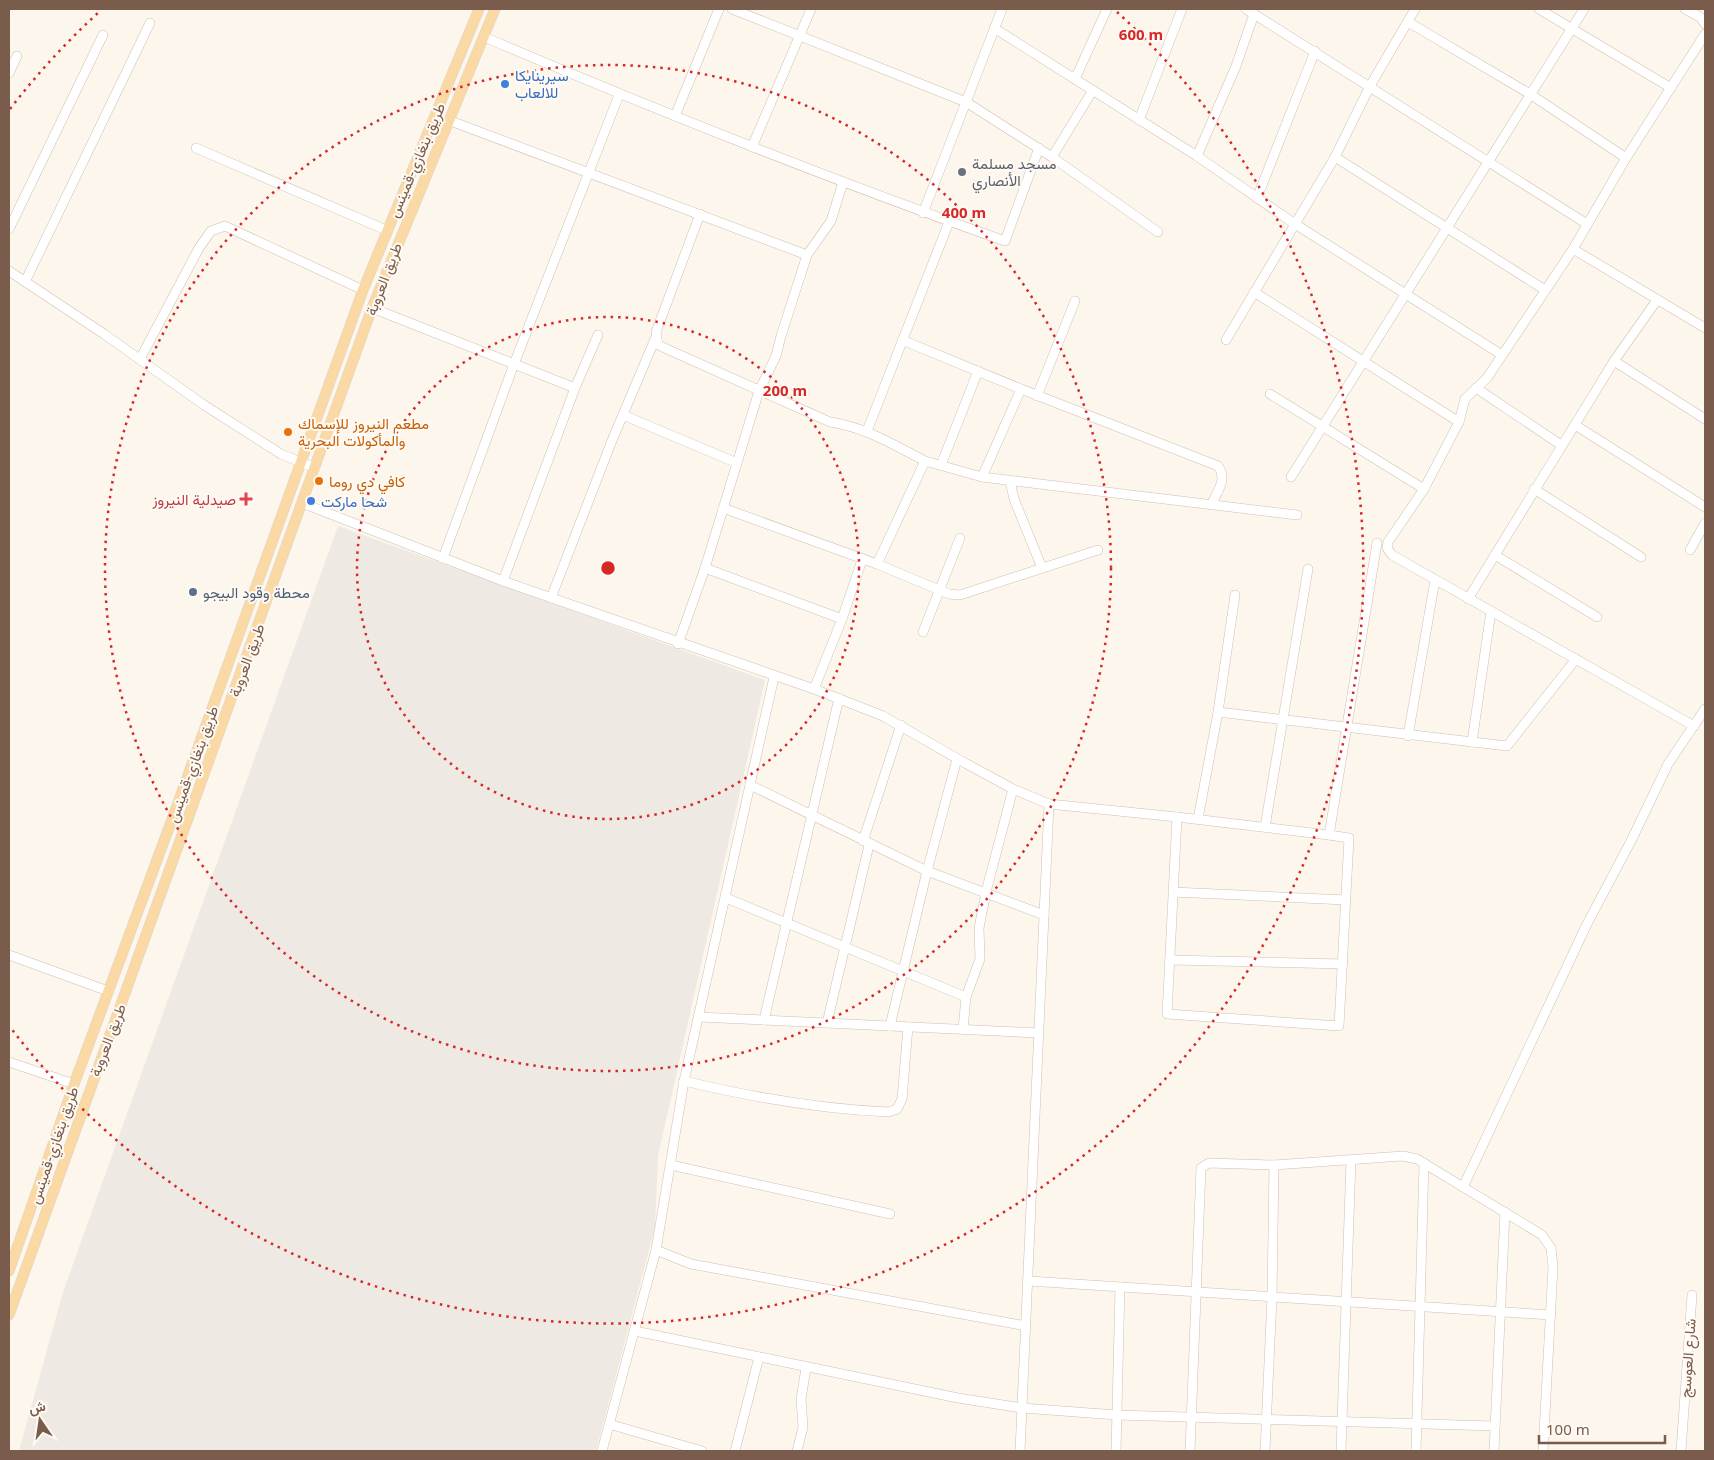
<svg xmlns="http://www.w3.org/2000/svg" width="1714" height="1460" viewBox="0 0 1714 1460" font-family="'Noto Sans',Vazirmatn,sans-serif">
<style>
.industrial{fill:#efe9e4}
.lines{fill:none;stroke-linecap:round;stroke-linejoin:round}
.minor-casing{stroke:#d1beb0;stroke-width:10}
.major-casing{stroke:#dad1cd;stroke-width:11}
.minor{stroke:#fff;stroke-width:9}
.major{stroke:#fbd9a5;stroke-width:10}
.ring{fill:none;stroke:#d62828;stroke-width:2.5;stroke-dasharray:2.5 5}
.shop-dot{fill:#3f7fe0;stroke:#fffaf3;stroke-width:2}
.worship-dot{fill:#6b7280;stroke:#fffaf3;stroke-width:2}
.food-dot{fill:#e8710a;stroke:#fffaf3;stroke-width:2}
.health-dot{fill:#e0444e;stroke:#fffaf3;stroke-width:2}
.service-dot{fill:#5c6f8a;stroke:#fffaf3;stroke-width:2}
.labels{text-anchor:middle;dominant-baseline:central;stroke-width:4;stroke-linejoin:round;paint-order:stroke}
.shop-label{font-size:15px;fill:#366cbe;stroke:#fffaf3;text-anchor:start}
.street-label{font-size:15px;fill:#7a5c4d;stroke:#fffaf3}
.worship-label{font-size:15px;fill:#5b616d;stroke:#fffaf3;text-anchor:start}
.food-label{font-size:15px;fill:#c56008;stroke:#fffaf3;text-anchor:start}
.health-label{font-size:15px;fill:#be3a42;stroke:#fffaf3;text-anchor:end}
.service-label{font-size:15px;fill:#4e5e75;stroke:#fffaf3;text-anchor:start}
.centre{fill:#d62828;stroke:#fffaf3;stroke-width:2.5}
.ring-label{font-size:15px;text-anchor:middle;font-weight:bold;fill:#d62828;stroke:#fffaf3;stroke-width:4;stroke-linejoin:round;paint-order:stroke}
</style>
<rect width="100%" height="100%" fill="#fdf6ec"/>
<polygon class="industrial" points="338,526 765,680 658,1156 655,1227 596,1451 19,1451 63,1292"/>
<g class="lines">
<g class="minor-casing">
<g id="minor">
<polyline points="732,9 966,102 1052,157 1158,232"/>
<polyline points="1246,9 1587,224"/>
<polyline points="1539,9 1671,88"/>
<polyline points="1685,9 1700,17 1705,24"/>
<polyline points="1408,22 1530,94 1626,158"/>
<polyline points="994,28 1197,156 1295,224 1502,355"/>
<path d="M 484,37 C 656,110 829,179 1005,241 L 1039,148"/>
<polyline points="9,73 17,56"/>
<polyline points="1075,79 1107,9"/>
<polyline points="675,116 719,9"/>
<polyline points="448,120 807,255"/>
<polyline points="1139,120 1182,9"/>
<polyline points="752,147 811,9"/>
<polyline points="196,148 386,230"/>
<polyline points="1197,156 1236,66 1254,14"/>
<polyline points="1052,157 1093,90"/>
<polyline points="1335,157 1545,290"/>
<polyline points="1257,198 1315,51"/>
<polyline points="923,213 1002,9"/>
<path d="M 700,214 L 656,332 L 658,345 L 830,422 C 865,427 894,445 925,461"/>
<polyline points="9,229 103,35"/>
<polyline points="1573,249 1705,328"/>
<polyline points="9,271 104,334 204,405 281,454 315,468"/>
<polyline points="25,282 150,23"/>
<polyline points="1254,292 1459,422"/>
<polyline points="372,308 575,388 503,581"/>
<polyline points="902,340 1021,389 982,477"/>
<polyline points="1226,340 1335,157 1370,86 1415,9"/>
<polyline points="140,359 199,248 211,231 225,226 363,290"/>
<polyline points="1614,361 1705,419"/>
<polyline points="575,388 598,335"/>
<polyline points="1476,388 1561,445"/>
<path d="M 1021,389 L 1218,466 C 1228,479 1217,492 1211,505"/>
<polyline points="1270,394 1424,489"/>
<polyline points="1037,396 1075,301"/>
<polyline points="623,415 737,463"/>
<polyline points="1575,425 1705,507"/>
<polyline points="867,431 949,222"/>
<polyline points="941,465 978,371"/>
<polyline points="1291,477 1584,9"/>
<polyline points="1010,481 1014,499 1042,568"/>
<polyline points="1534,489 1641,557"/>
<polyline points="302,503 503,581 814,689 883,716 965,763 1013,789 1049,804 1020,1451"/>
<polyline points="723,508 877,564 925,461 982,477 1297,515"/>
<polyline points="1690,550 1705,523"/>
<polyline points="1495,555 1597,617"/>
<polyline points="443,558 514,364 619,95"/>
<polyline points="877,564 949,594 960,595 1098,550"/>
<polyline points="705,568 842,619"/>
<polyline points="551,598 611,443 655,339"/>
<polyline points="1468,599 1614,361 1657,300"/>
<polyline points="923,632 960,538"/>
<polyline points="678,644 705,568 759,391 776,356 781,336 807,255 831,221 843,182"/>
<polyline points="814,689 842,619 862,560"/>
<polyline points="1218,712 1507,746 1576,659"/>
<polyline points="1694,726 1392,555 1387,548 1388,542 1424,489 1459,422 1465,399 1487,378 1573,249 1626,158 1705,34"/>
<polyline points="1408,736 1435,580"/>
<polyline points="1472,742 1491,611"/>
<polyline points="750,785 927,871 1044,915"/>
<polyline points="1049,804 1177,817 1167,1014 1339,1026 1349,838 1329,835 1377,543"/>
<polyline points="1177,817 1329,835"/>
<polyline points="1198,819 1218,712 1235,595"/>
<polyline points="1265,827 1308,569"/>
<polyline points="863,841 901,725"/>
<polyline points="1173,892 1346,900"/>
<polyline points="726,898 966,997"/>
<polyline points="9,955 108,991"/>
<polyline points="1170,960 1343,964"/>
<polyline points="699,1017 1039,1033"/>
<polyline points="764,1020 839,698"/>
<polyline points="827,1023 869,845"/>
<polyline points="890,1026 927,871 957,759"/>
<polyline points="963,1029 966,997 980,959 979,928 986,892 1013,789"/>
<polyline points="9,1062 74,1084"/>
<path d="M 684,1081 C 751,1097 820,1109 889,1112 L 897,1109 L 902,1099 L 908,1027"/>
<polyline points="671,1165 890,1214"/>
<polyline points="1463,1187 1587,924 1632,839 1668,764 1705,709"/>
<polyline points="656,1250 691,1264 1026,1326"/>
<polyline points="1029,1281 1551,1315"/>
<polyline points="635,1331 958,1398 1022,1408 1117,1415 1495,1426"/>
<polyline points="609,1424 702,1451"/>
<polyline points="602,1451 656,1250 684,1081 774,677"/>
<polyline points="735,1451 759,1357"/>
<polyline points="797,1451 803,1427 801,1399 806,1368"/>
<polyline points="1116,1451 1120,1287"/>
<polyline points="1190,1451 1201,1168 1209,1163 1274,1165 1403,1156 1417,1159 1542,1235 1551,1248 1553,1267 1543,1451"/>
<polyline points="1265,1451 1272,1297 1274,1165"/>
<polyline points="1341,1451 1351,1160"/>
<polyline points="1416,1451 1424,1163"/>
<polyline points="1494,1451 1505,1212"/>
<polyline points="1681,1451 1692,1295"/>
</g>
</g>
<g class="major-casing">
<g id="major">
<polyline points="9,1271 74,1084 174,814 363,290 479,9"/>
<polyline points="9,1315 372,308 495,9"/>
</g>
</g>
<use href="#minor" class="minor"/>
<use href="#major" class="major"/>
</g>
<g class="ring">
<circle cx="608" cy="568" r="251"/>
<circle cx="608" cy="568" r="503"/>
<path d="M10 109A754 754 0 0 1 99 12M1117 12A754 754 0 1 1 10 1027"/>
</g>
<g class="shop-dot">
<circle cx="505" cy="84" r="5"/>
<circle cx="311" cy="501" r="5"/>
</g>
<circle class="worship-dot" cx="962" cy="172" r="5"/>
<g class="food-dot">
<circle cx="288" cy="432" r="5"/>
<circle cx="319" cy="481" r="5"/>
</g>
<path class="health-dot" d="M243.5 491.5h5v5h5v5h-5v5h-5v-5h-5v-5h5z"/>
<circle class="service-dot" cx="193" cy="592" r="5"/>
<g class="labels">
<g class="shop-label">
<text x="515" y="75">سيرينايكا<tspan x="515" dy="17">للالعاب</tspan></text>
<text x="321" y="501">شحا ماركت</text>
</g>
<g class="street-label">
<text transform="translate(416 160) rotate(-67)">طريق بنغازي-قمينس</text>
<text transform="translate(383 279) rotate(-69)">طريق العروبة</text>
<text transform="translate(246 660) rotate(-70)">طريق العروبة</text>
<text transform="translate(192 764) rotate(-70)">طريق بنغازي-قمينس</text>
<text transform="translate(107 1040) rotate(-69)">طريق العروبة</text>
<text transform="translate(53 1145) rotate(-71)">طريق بنغازي-قمينس</text>
<text transform="translate(1687 1358) rotate(-86)">شارع العوسج</text>
</g>
<g class="worship-label">
<text x="972" y="163">مسجد مسلمة<tspan x="972" dy="17">الأنصاري</tspan></text>
</g>
<g class="food-label">
<text x="298" y="423">مطعم النيروز للإسماك<tspan x="298" dy="17">والمأكولات البحرية</tspan></text>
<text x="329" y="481">كافي دي روما</text>
</g>
<g class="health-label">
<text x="236" y="499">صيدلية النيروز</text>
</g>
<g class="service-label">
<text x="203" y="592">محطة وقود البيجو</text>
</g>
</g>
<circle cx="608" cy="568" r="8" class="centre"/>
<g class="ring-label">
<text x="1141" y="40">600 m</text>
<text x="964" y="218">400 m</text>
<text x="785" y="396">200 m</text>
</g>
<rect width="1714" height="1460" fill="none" stroke="#7a5c4d" stroke-width="20"/>
<g transform="translate(40 1420) rotate(347)" stroke="#fffaf3" stroke-width="4" paint-order="stroke">
<path d="M0-4L9 19L0 12L-9 19Z" fill="#7a5c4d"/>
<text y="-8" font-size="14" font-weight="bold" text-anchor="middle" fill="#7a5c4d">ش</text>
</g>
<path d="M1539 1435v8h126v-8" fill="none" stroke="#7a5c4d" stroke-width="2.5"/>
<text x="1546" y="1435" font-size="15" fill="#7a5c4d" stroke="#fffaf3" stroke-width="4" paint-order="stroke">100 m</text>
</svg>
